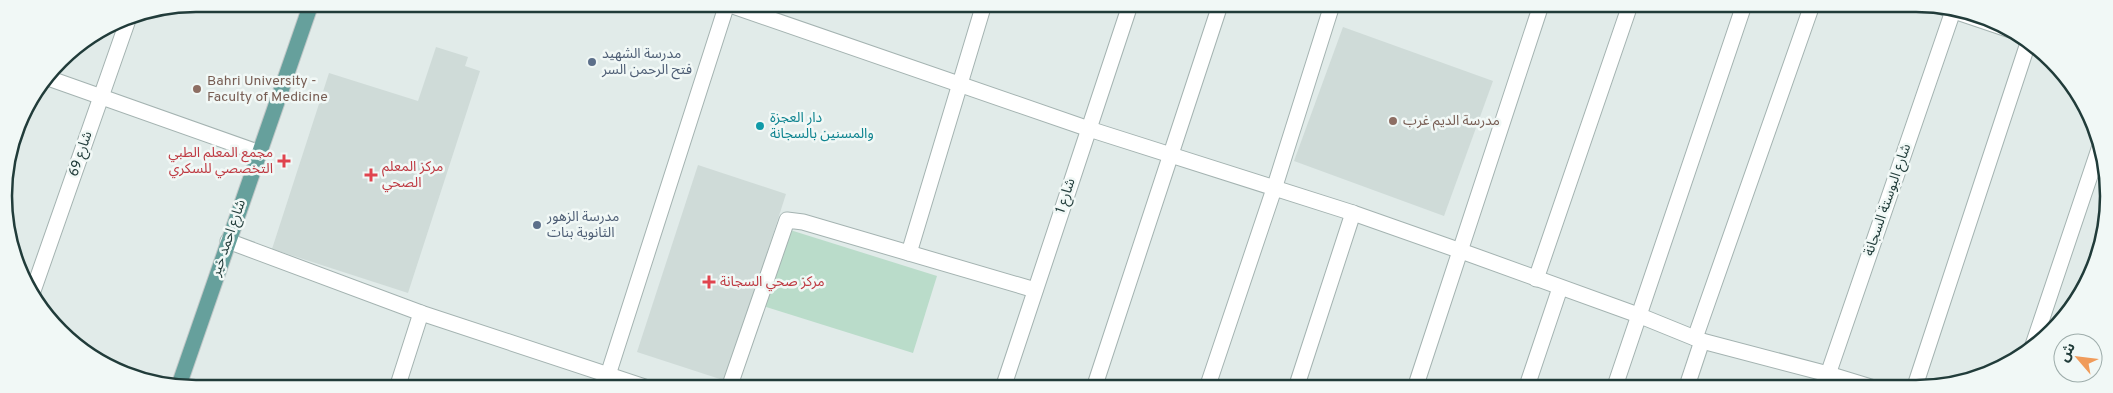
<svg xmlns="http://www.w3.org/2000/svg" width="2113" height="393" viewBox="0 0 2113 393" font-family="Overpass,'Noto Sans Arabic',sans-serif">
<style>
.built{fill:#cfdbd8}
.green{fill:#badcca}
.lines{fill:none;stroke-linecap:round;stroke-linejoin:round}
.minor-casing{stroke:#a4b3b1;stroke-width:17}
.major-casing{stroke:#c1c8c8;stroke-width:17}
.minor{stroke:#fff;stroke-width:15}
.major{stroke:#66a09c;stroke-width:15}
.service-dot{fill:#5c6f8a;stroke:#f1f8f6;stroke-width:2}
.education-dot{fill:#8d6e63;stroke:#f1f8f6;stroke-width:2}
.culture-dot{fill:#0f9aa8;stroke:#f1f8f6;stroke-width:2}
.health-dot{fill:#e0444e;stroke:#f1f8f6;stroke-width:2}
.labels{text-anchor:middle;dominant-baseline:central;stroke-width:5;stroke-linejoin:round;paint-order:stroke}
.service-label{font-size:14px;fill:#4e5e75;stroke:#f1f8f6;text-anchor:start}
.education-label{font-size:14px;fill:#785e54;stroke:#f1f8f6;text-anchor:start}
.culture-label{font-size:14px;fill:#0d838f;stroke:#f1f8f6;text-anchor:start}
.health-label{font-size:14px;fill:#be3a42;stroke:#f1f8f6;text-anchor:start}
.street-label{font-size:14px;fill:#213c3a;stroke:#f1f8f6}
.rim{fill:none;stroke:#213c3a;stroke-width:2.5}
</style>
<rect width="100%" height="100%" fill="#e1ebe9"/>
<g class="built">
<polygon points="1343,27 1493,81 1444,216 1294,161"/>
<polygon points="436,47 468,57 465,66 480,71 408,293 272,249 329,73 418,101"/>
<polygon points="698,165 786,194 726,381 637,352"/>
</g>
<polygon class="green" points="787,229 937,276 913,353 763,306"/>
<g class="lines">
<g class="minor-casing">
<g id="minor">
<polyline points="1936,5 2016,32"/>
<polyline points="48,78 260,153"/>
<polyline points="228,241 421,313 648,388"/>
<polyline points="909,253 984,4"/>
<polyline points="1536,279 1630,5"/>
<polyline points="33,291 129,17"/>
<polyline points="1695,338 1812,5"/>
<polyline points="2032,348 2101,143"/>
<polyline points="397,388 421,313"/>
<polyline points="603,388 608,375 727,4 1089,129 1353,213 1461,251 1638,315 1702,341 1828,374 1877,389"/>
<polyline points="729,388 787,220 803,222 1035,290"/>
<polyline points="1003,388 1130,5"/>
<polyline points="1094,388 1220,5"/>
<polyline points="1207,388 1274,189 1332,5"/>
<polyline points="1296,388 1353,213"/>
<polyline points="1415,388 1541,5"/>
<polyline points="1526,389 1560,288"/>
<polyline points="1614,389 1744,5"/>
<polyline points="1686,389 1702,341"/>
<polyline points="1823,389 1953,11"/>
<polyline points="1914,389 2028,43"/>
</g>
</g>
<g class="major-casing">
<polyline id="major" points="178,388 311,4"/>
</g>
<use href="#minor" class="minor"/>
<use href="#major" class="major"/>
</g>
<g class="service-dot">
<circle cx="592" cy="62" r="5"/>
<circle cx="537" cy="225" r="5"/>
</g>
<g class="education-dot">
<circle cx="197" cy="89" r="5"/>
<circle cx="1393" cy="121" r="5"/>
</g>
<circle class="culture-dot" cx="760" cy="126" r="5"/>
<g class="health-dot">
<path d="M281.5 153.5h5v5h5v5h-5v5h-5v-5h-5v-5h5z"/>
<path d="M368.5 167.5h5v5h5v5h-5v5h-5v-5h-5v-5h5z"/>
<path d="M706.5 274.5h5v5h5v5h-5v5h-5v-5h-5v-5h5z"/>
</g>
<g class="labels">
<g class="service-label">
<text x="602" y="54">مدرسة الشهيد<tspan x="602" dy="16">فتح الرحمن السر</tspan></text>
<text x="547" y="217">مدرسة الزهور<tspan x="547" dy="16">الثانوية بنات</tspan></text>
</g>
<g class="education-label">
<text x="207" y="81">Bahri University -<tspan x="207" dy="16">Faculty of Medicine</tspan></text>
<text x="1403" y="121">مدرسة الديم غرب</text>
</g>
<g class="culture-label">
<text x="770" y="118">دار العجزة<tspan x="770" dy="16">والمسنين بالسجانة</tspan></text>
</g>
<g class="health-label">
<text x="273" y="153" text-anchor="end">مجمع المعلم الطبي<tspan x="273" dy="16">التخصصي للسكري</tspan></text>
<text x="382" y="167">مركز المعلم<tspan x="382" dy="16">الصحي</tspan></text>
<text x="720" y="282">مركز صحي السجانة</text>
</g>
<g class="street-label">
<text transform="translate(81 154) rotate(-71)">شارع 69</text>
<text transform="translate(1066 196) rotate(-72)">شارع 1</text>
<text transform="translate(1888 200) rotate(-71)">شارع البوستة السجانة</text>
<text transform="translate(229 238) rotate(-71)">شارع احمد خير</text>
</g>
</g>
<path d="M0 0H2113V393H0ZM196 12H1916A184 184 0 0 1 2100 196V196A184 184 0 0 1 1916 380H196A184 184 0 0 1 12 196V196A184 184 0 0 1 196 12Z" fill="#f1f8f6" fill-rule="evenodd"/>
<path class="rim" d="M196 12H1916A184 184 0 0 1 2100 196V196A184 184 0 0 1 1916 380H196A184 184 0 0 1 12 196V196A184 184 0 0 1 196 12Z"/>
<g transform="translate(2078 358) rotate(298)"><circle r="24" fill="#f1f8f6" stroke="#9eadab"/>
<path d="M0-4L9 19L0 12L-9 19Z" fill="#f09b5a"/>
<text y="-8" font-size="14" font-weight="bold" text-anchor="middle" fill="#213c3a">ش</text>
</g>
</svg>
